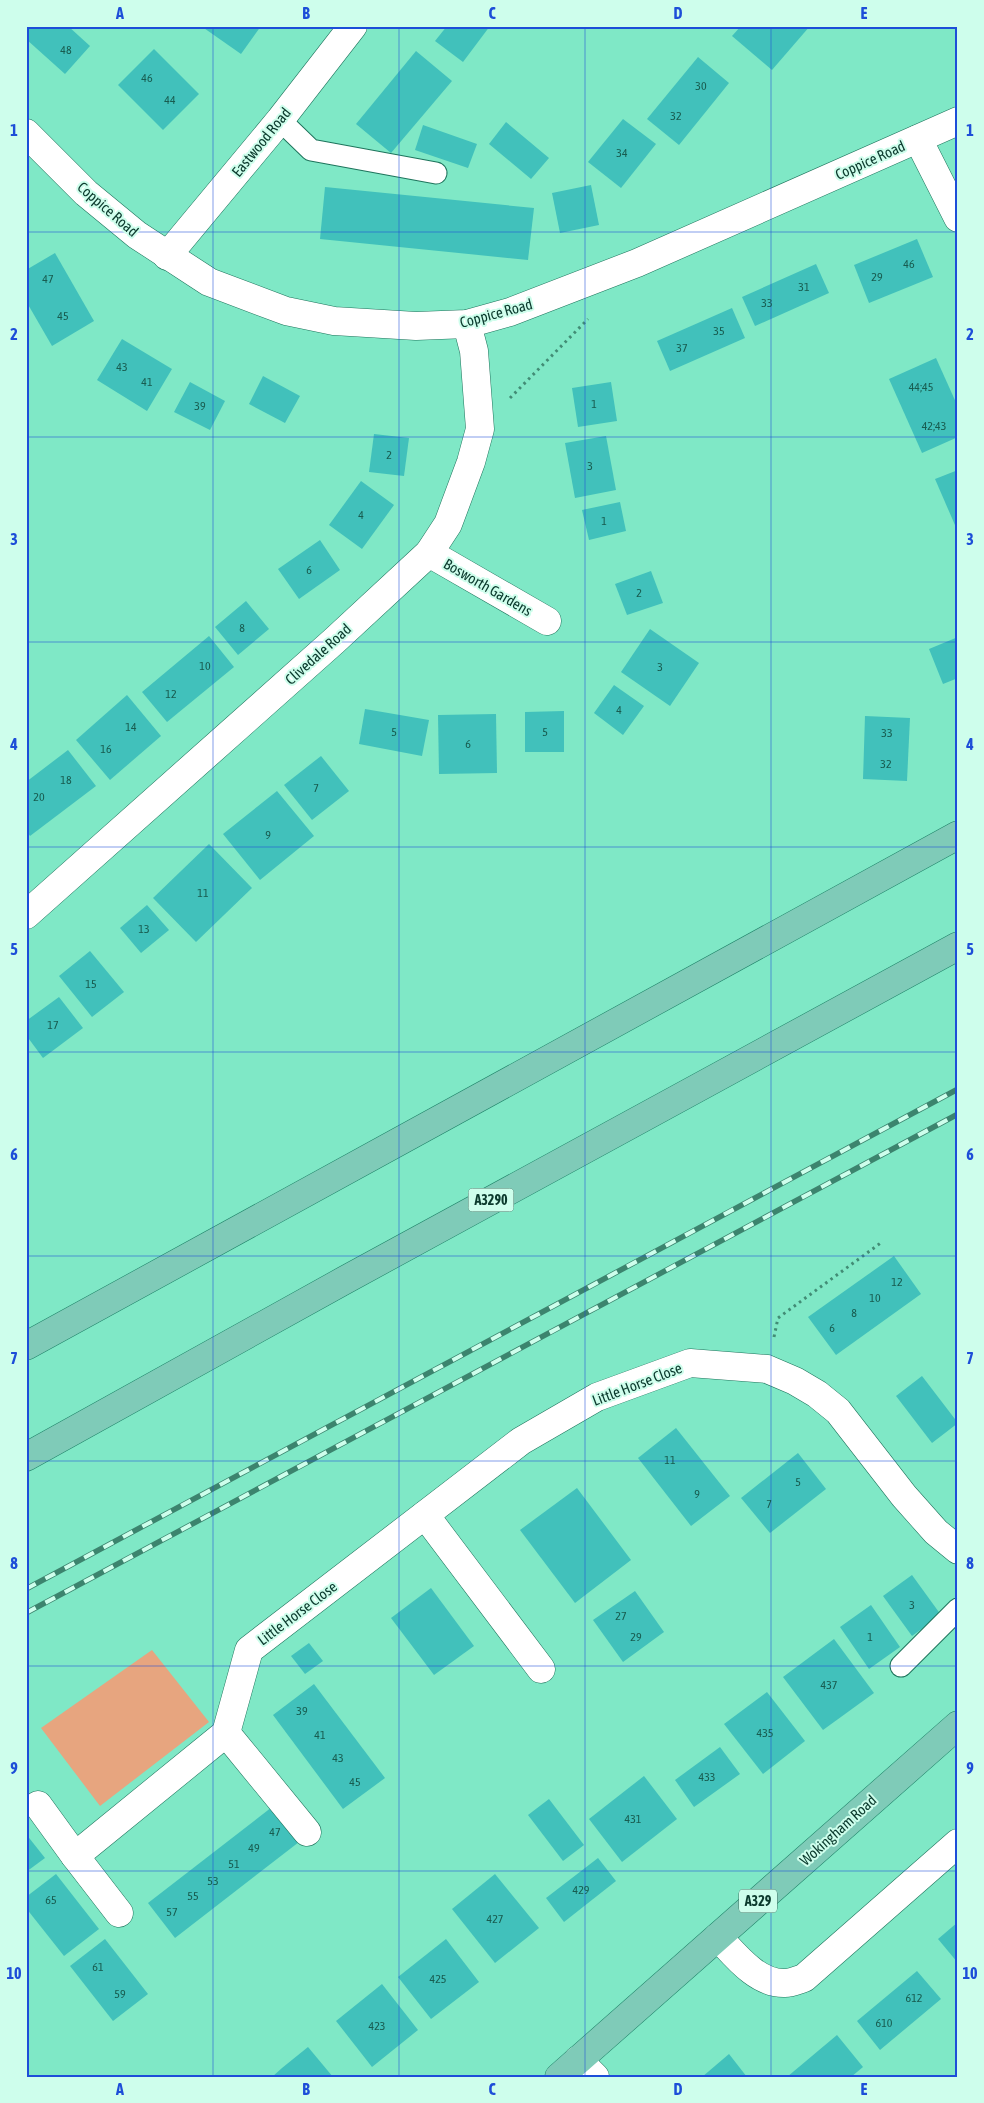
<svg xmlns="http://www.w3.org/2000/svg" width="984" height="2103" viewBox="0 0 984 2103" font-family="'Asap Condensed',sans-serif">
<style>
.green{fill:#e7a57f}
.building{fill:#41c1bb}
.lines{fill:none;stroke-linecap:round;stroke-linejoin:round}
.lane-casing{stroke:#1e745c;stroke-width:23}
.street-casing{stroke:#1e745c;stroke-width:29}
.primary-casing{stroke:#1f8268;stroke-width:29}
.path{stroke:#428c75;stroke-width:3;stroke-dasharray:2.5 4;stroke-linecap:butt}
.lane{stroke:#fff;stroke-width:21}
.street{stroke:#fff;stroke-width:28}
.primary{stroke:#7fcbb8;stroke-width:28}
.rail-casing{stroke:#3c846e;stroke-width:5.5}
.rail{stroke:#cefeec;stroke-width:4;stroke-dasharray:11;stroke-linecap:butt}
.grid{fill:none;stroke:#1d4ed8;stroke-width:1;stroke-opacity:0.55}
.labels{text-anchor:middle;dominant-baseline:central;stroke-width:4;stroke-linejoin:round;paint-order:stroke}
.number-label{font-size:12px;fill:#185c50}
.shield{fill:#cefeec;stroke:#467566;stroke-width:1}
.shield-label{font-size:14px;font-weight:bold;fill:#0b3a2d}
.street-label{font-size:15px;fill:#0b3a2d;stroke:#cefeec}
.neatline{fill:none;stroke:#1d4ed8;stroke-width:2}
.grid-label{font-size:16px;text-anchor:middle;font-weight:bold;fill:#1d4ed8}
</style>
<rect width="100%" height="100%" fill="#7fe8c6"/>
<polygon class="green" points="152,1650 209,1722 100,1806 41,1728"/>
<g class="building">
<polygon points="26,26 68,26 90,46 65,74 26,39"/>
<polygon points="201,26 261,26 241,54"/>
<polygon points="447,26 490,26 463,62 435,41"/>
<polygon points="741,26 810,26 772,70 732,36"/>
<polygon points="154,49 199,94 163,130 118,85"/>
<polygon points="416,51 452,81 391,153 356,124"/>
<polygon points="698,57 729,83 679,145 647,119"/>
<polygon points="623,119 656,144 621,188 588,162"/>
<polygon points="506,122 549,158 531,179 489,144"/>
<polygon points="423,125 477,144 468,168 415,150"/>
<polygon points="591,185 599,225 560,233 552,193"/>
<polygon points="325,187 534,208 528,260 320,239"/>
<polygon points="917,239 933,277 869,303 854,265"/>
<polygon points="55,253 94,321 52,346 26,301 26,270"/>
<polygon points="816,264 829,293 755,326 742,297"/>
<polygon points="732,308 745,338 670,371 657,341"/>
<polygon points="122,339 172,369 147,411 97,380"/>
<polygon points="936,358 958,407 958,437 922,453 889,379"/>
<polygon points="263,376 300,396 285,423 249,404"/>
<polygon points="190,382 225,401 210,430 174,412"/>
<polygon points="611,382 617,421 578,427 572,388"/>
<polygon points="374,434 409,438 404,476 369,472"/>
<polygon points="606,436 616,490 575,498 565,443"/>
<polygon points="958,470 958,532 935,479"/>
<polygon points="361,481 394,505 362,549 329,525"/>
<polygon points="620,502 626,531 589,540 582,510"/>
<polygon points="320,540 340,570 299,599 278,569"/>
<polygon points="651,571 663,603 627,615 615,584"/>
<polygon points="246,601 269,629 238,655 215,627"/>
<polygon points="650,629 699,663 670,706 621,672"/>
<polygon points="209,636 234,667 167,722 142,692"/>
<polygon points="958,637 958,678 943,684 929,649"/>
<polygon points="614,685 644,706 623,735 594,713"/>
<polygon points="127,695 161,736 110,780 76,740"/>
<polygon points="365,709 429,720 422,756 359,744"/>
<polygon points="564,711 564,752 525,752 525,712"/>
<polygon points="496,714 497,773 439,774 438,715"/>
<polygon points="865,716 910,718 907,781 863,779"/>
<polygon points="68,750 96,786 30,836 26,830 26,782"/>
<polygon points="321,756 349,791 312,820 284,785"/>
<polygon points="277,791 314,836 260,880 223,834"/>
<polygon points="209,844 252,888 196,942 153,898"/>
<polygon points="147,905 169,930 141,953 120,928"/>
<polygon points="90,951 124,992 92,1017 59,976"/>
<polygon points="59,997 83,1028 43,1058 26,1035 26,1021"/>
<polygon points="894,1256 921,1294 836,1355 808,1317"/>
<polygon points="922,1376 958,1423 932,1443 896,1396"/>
<polygon points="676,1428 730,1496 691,1526 638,1458"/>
<polygon points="798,1453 826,1489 770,1533 741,1498"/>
<polygon points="577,1488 631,1560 575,1603 520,1530"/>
<polygon points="912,1575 941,1615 912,1636 883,1596"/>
<polygon points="431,1588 474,1646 434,1675 391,1618"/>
<polygon points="635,1591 664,1632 623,1662 593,1620"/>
<polygon points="871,1605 900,1647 869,1669 840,1627"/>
<polygon points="834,1639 874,1693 823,1730 783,1677"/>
<polygon points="309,1643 323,1661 305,1674 291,1656"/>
<polygon points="314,1684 385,1778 343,1809 273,1715"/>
<polygon points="767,1692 805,1741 763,1774 724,1724"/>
<polygon points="720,1747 740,1774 694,1807 675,1780"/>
<polygon points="644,1776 677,1819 622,1862 589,1819"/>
<polygon points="549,1799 584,1845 563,1861 528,1815"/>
<polygon points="272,1807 299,1842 175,1938 148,1903"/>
<polygon points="26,1834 45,1858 26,1872"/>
<polygon points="598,1858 616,1881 564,1922 546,1898"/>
<polygon points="56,1874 99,1929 64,1956 26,1908 26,1897"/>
<polygon points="495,1874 539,1928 495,1963 452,1909"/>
<polygon points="958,1922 958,1963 938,1939"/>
<polygon points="105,1939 148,1994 113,2021 70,1966"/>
<polygon points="446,1939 479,1982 431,2019 398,1977"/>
<polygon points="917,1971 941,1999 880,2050 857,2021"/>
<polygon points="382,1984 418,2030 372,2067 336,2021"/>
<polygon points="837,2035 863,2067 851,2077 787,2077"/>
<polygon points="308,2047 333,2077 272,2077 282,2068"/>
<polygon points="729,2054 747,2077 702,2077"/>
</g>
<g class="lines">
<g class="lane-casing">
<g id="lane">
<polyline points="280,120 311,150 436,173"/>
<polyline points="901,1666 958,1609"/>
</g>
</g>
<g class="street-casing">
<g id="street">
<polyline points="26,133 86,193 137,235 209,282 286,311 334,321 416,326 467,324 510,312 637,263 958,121"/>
<polyline points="918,139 958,218"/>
<polyline points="167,256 280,120 353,26"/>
<polyline points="429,553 547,621"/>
<polyline points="26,915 334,641 429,553 448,524 471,462 480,429 474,351 467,324"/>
<polyline points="425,1515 541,1669"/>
<polyline points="226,1733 307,1832"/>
<polyline points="38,1805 75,1856 226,1733 249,1650 521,1441 597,1397 690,1363 767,1369 795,1381 817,1394 838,1411 904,1496 936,1532 958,1550"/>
<polyline points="75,1856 119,1913"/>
<path d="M 718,1937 C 735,1955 757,1984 785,1983 C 791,1983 798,1980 804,1978 L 958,1843"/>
<polyline points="578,2060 595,2077"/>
</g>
</g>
<g class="primary-casing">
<g id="primary">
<polyline points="26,1346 958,835"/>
<polyline points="26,1457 345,1280 958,946"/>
<polyline points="559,2077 958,1725"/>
</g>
</g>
<g class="path">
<polyline points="510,398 588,319"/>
<polyline points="774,1337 778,1318 882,1242"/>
</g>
<use href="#lane" class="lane"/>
<use href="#street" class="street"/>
<use href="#primary" class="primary"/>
<g class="rail-casing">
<g id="rail">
<polyline points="26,1589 958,1089"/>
<polyline points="26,1613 958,1114"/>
</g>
</g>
<use href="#rail" class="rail"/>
</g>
<path class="grid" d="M 213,26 L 213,2077M 399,26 L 399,2077M 585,26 L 585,2077M 771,26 L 771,2077M 26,232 L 958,232M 26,437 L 958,437M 26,642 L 958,642M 26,847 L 958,847M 26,1052 L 958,1052M 26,1256 L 958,1256M 26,1461 L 958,1461M 26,1666 L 958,1666M 26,1871 L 958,1871"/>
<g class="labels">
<g class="number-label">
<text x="66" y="50">48</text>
<text x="147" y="78">46</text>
<text x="701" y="86">30</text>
<text x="170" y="100">44</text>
<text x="676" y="116">32</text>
<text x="622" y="153">34</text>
<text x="909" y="264">46</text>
<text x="877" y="277">29</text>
<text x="48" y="279">47</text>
<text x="804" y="287">31</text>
<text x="767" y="303">33</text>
<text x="63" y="316">45</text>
<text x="719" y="331">35</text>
<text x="682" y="348">37</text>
<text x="122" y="367">43</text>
<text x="147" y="382">41</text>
<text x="921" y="387">44;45</text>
<text x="594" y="404">1</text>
<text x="200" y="406">39</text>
<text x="934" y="426">42;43</text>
<text x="389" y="455">2</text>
<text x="590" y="466">3</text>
<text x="361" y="515">4</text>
<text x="604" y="521">1</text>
<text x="309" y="570">6</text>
<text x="639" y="593">2</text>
<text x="242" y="628">8</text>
<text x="205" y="666">10</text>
<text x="660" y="667">3</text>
<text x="171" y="694">12</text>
<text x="619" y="710">4</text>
<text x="131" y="727">14</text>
<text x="394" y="732">5</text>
<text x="545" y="732">5</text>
<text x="887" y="733">33</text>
<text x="468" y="744">6</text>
<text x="106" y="749">16</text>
<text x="886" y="764">32</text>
<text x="66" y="780">18</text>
<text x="316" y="788">7</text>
<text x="39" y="797">20</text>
<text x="268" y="835">9</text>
<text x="203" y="893">11</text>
<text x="144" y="929">13</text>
<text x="91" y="984">15</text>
<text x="53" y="1025">17</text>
<text x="897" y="1282">12</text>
<text x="875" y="1298">10</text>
<text x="854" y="1313">8</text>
<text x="832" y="1328">6</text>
<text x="670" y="1460">11</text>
<text x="798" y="1482">5</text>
<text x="697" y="1494">9</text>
<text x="769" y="1504">7</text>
<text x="912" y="1605">3</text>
<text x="621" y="1616">27</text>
<text x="636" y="1637">29</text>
<text x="870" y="1637">1</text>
<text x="829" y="1685">437</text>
<text x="302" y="1711">39</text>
<text x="765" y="1733">435</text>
<text x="320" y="1735">41</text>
<text x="338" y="1758">43</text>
<text x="707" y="1777">433</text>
<text x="355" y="1782">45</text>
<text x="633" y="1819">431</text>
<text x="275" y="1832">47</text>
<text x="254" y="1848">49</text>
<text x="234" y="1864">51</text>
<text x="213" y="1881">53</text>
<text x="581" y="1890">429</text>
<text x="193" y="1896">55</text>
<text x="51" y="1900">65</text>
<text x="172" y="1912">57</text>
<text x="495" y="1919">427</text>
<text x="98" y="1967">61</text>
<text x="438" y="1979">425</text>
<text x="120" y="1994">59</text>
<text x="914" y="1998">612</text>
<text x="884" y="2023">610</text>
<text x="377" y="2026">423</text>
</g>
<g class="shield">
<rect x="468.5" y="1188.5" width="45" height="23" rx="4"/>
<rect x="739" y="1889.5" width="38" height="23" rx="4"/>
</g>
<g class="shield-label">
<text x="491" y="1200">A3290</text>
<text x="758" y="1901">A329</text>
</g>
<g class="street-label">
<text transform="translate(261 142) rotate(-51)">Eastwood Road</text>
<text transform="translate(870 160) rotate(-24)">Coppice Road</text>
<text transform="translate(108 209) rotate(41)">Coppice Road</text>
<text transform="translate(496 313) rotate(-15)">Coppice Road</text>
<text transform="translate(488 587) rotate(30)">Bosworth Gardens</text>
<text transform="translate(318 654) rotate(-42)">Clivedale Road</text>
<text transform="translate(637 1384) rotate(-21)">Little Horse Close</text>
<text transform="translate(297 1613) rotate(-37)">Little Horse Close</text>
<text transform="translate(838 1830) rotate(-42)">Wokingham Road</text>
</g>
</g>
<rect width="984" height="2103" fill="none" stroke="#cefeec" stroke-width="55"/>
<rect x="28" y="28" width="928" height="2048" class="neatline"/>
<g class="grid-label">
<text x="120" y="19">A</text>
<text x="306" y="19">B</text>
<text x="492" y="19">C</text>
<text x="678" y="19">D</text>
<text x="864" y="19">E</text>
<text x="14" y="136">1</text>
<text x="970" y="136">1</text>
<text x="14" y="340">2</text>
<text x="970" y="340">2</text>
<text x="14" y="545">3</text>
<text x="970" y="545">3</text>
<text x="14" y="750">4</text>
<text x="970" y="750">4</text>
<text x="14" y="955">5</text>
<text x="970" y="955">5</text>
<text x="14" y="1160">6</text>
<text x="970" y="1160">6</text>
<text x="14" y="1364">7</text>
<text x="970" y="1364">7</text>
<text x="14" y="1569">8</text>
<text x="970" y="1569">8</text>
<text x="14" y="1774">9</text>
<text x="970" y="1774">9</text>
<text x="14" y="1979">10</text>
<text x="970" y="1979">10</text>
<text x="120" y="2095">A</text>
<text x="306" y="2095">B</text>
<text x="492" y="2095">C</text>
<text x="678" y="2095">D</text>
<text x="864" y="2095">E</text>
</g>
</svg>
